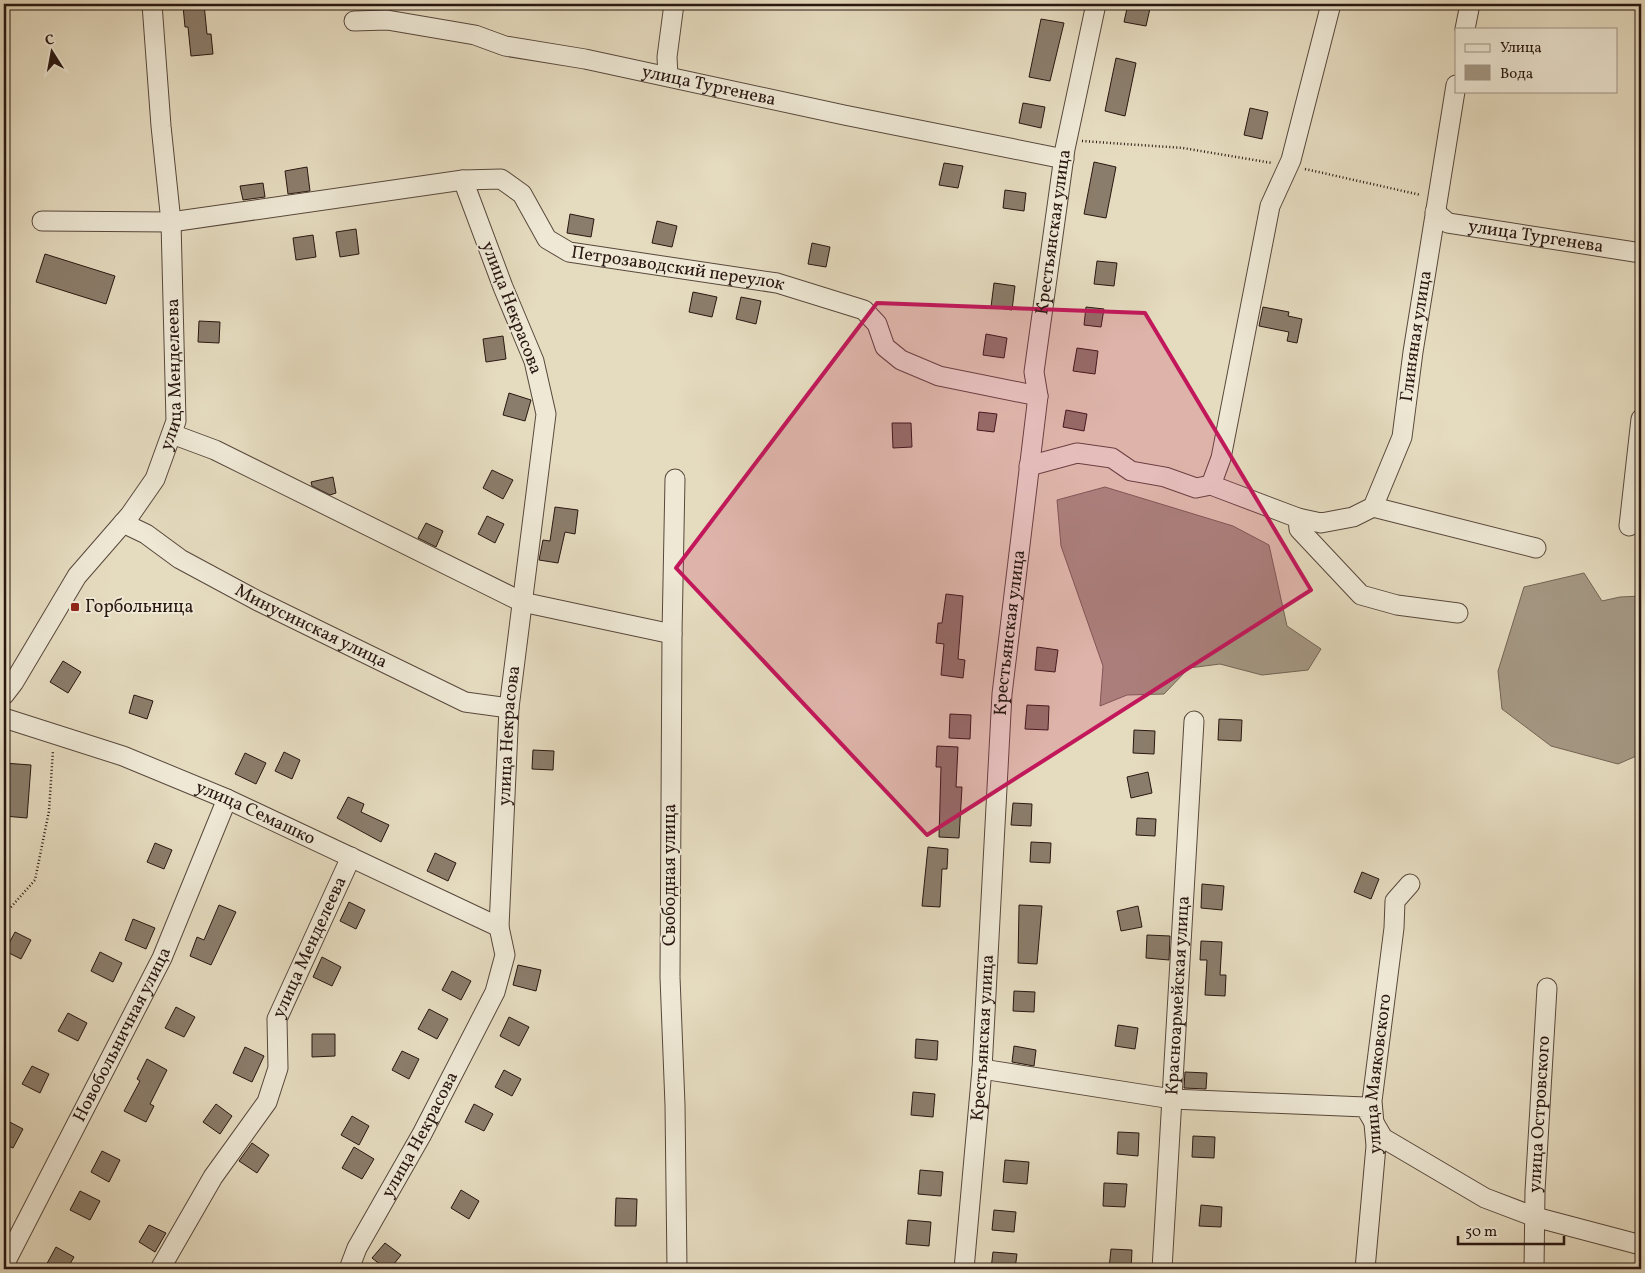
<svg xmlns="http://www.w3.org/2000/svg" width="1645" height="1273" viewBox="0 0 1645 1273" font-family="Vollkorn,serif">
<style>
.water{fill:#a59884;stroke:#736456}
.building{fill:#8b7d6b;stroke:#291711}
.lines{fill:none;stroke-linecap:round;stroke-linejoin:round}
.minor-casing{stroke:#58483c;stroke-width:21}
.path{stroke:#291711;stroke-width:2.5;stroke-dasharray:1 2.5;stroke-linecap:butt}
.minor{stroke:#eee8d5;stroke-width:19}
.marked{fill:#c2185b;fill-opacity:0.2;stroke:#c2185b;stroke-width:4;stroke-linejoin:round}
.poi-dot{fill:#8f2418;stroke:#eee8d5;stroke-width:2}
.labels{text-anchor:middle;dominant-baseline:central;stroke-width:4;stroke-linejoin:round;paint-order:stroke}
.street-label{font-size:18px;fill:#291711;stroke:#eee8d5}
.poi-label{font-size:18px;fill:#291711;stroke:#eee8d5;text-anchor:start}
</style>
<rect width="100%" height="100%" fill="#e5dbbf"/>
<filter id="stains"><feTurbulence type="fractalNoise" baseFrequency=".004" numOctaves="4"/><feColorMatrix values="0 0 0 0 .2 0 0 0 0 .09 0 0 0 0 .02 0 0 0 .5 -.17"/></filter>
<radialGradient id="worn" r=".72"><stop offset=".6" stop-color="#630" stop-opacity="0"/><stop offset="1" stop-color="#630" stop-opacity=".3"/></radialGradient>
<g class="water">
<polygon points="1105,487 1233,526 1269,545 1287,626 1321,649 1308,670 1262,675 1220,664 1189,668 1164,694 1127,695 1100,706 1103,666 1061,546 1057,500"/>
<polygon points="1584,573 1602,601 1620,597 1641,596 1641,754 1618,764 1551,746 1502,709 1498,671 1524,587"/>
</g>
<g class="building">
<polygon points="204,4 207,34 211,34 213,54 191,56 188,27 185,27 183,6"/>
<polygon points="1128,4 1151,4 1146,26 1124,22"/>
<polygon points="1041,19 1064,23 1050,81 1029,77"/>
<polygon points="1116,58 1136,63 1125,116 1105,111"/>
<polygon points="1023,103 1045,107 1041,128 1019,123"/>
<polygon points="1250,108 1268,112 1262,139 1244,135"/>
<polygon points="1094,162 1116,167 1106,218 1084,214"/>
<polygon points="944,163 963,166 958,188 939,185"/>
<polygon points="307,167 310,191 288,194 285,171"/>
<polygon points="263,183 265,197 243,200 240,186"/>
<polygon points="1005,190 1026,193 1024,211 1003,208"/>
<polygon points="570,214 594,219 591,237 567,233"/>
<polygon points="657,221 677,226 672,247 652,243"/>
<polygon points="356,229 359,254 340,257 336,232"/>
<polygon points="313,235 316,257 296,260 293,238"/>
<polygon points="812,243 830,247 826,267 808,264"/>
<polygon points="45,254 115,276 106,304 36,282"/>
<polygon points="1097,261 1117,263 1114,286 1094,284"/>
<polygon points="994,283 1015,286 1012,310 991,307"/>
<polygon points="693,292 717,297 712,317 689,312"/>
<polygon points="741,297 761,301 756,324 736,319"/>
<polygon points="1086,307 1104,309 1101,327 1084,325"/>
<polygon points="1263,307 1289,312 1288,316 1302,319 1297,343 1287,341 1289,332 1259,326"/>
<polygon points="199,321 220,322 219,343 198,342"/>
<polygon points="986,334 1007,338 1004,358 983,355"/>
<polygon points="503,336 506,359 486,362 483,339"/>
<polygon points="1077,348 1098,351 1095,374 1073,371"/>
<polygon points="509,393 531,400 525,421 503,415"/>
<polygon points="1066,410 1087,414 1084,431 1063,427"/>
<polygon points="979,412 997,414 994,432 977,430"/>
<polygon points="892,423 911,423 912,447 893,448"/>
<polygon points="492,470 513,480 503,499 483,488"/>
<polygon points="333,477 336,493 330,495 312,486 311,482"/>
<polygon points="555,507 578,510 575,534 565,532 558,563 539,560 543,540 550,541"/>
<polygon points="487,516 504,524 495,543 478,534"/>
<polygon points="426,523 443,531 436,547 418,538"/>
<polygon points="946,594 963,596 958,659 965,660 963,678 941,675 944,644 936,643 938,623 942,623"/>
<polygon points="1037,647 1058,650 1055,672 1035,670"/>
<polygon points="63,661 81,672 68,693 50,682"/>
<polygon points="134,695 153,701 147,719 129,713"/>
<polygon points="1027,705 1049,706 1048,730 1025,729"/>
<polygon points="950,714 971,715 970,739 949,738"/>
<polygon points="1219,719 1242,720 1241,741 1218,740"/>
<polygon points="1134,730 1155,731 1154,754 1133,753"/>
<polygon points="937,746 958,747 956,787 962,787 959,838 939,837 941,767 936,767"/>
<polygon points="533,750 554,751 553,770 532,769"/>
<polygon points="284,752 300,760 292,779 275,771"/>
<polygon points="245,753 266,763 256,784 235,774"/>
<polygon points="4,763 31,765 27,818 4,816"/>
<polygon points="1148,772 1152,793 1131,798 1127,777"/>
<polygon points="348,797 364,804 361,812 389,825 381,842 337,818"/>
<polygon points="1013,803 1032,804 1031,826 1011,825"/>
<polygon points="1137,818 1156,819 1155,836 1136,835"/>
<polygon points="1031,842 1051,843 1050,863 1030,862"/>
<polygon points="155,843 172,850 164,869 147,862"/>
<polygon points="928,847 948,849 947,869 942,869 940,907 922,906"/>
<polygon points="435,853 456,863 448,881 427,871"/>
<polygon points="1362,872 1379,879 1371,899 1354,892"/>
<polygon points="1202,884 1224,886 1222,910 1201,908"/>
<polygon points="349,902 365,910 356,929 340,921"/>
<polygon points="219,905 236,912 211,965 190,956 197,937 204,940"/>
<polygon points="1019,905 1042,906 1037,964 1018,963"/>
<polygon points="1138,906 1142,927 1121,931 1117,911"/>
<polygon points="133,919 155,928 146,949 125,940"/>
<polygon points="15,932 31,940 21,959 5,951"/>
<polygon points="1147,935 1170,936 1169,960 1146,958"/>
<polygon points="1201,941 1222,942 1220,975 1226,975 1225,996 1205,995 1207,960 1200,960"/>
<polygon points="100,952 122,963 113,982 91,971"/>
<polygon points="322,957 341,967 332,986 313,977"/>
<polygon points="518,965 541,970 536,991 513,985"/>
<polygon points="452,971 471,981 461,1000 442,990"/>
<polygon points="1014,991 1035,992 1034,1012 1013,1011"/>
<polygon points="176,1007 195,1017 184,1037 165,1028"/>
<polygon points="429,1009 448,1019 437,1039 418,1029"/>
<polygon points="68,1013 87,1023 78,1041 58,1031"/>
<polygon points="509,1017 529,1027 519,1046 500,1036"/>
<polygon points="1118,1025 1138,1028 1135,1049 1115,1046"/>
<polygon points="312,1034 335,1034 335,1056 312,1057"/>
<polygon points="916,1039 938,1041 937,1060 915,1058"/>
<polygon points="1014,1046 1036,1050 1034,1066 1012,1062"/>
<polygon points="245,1047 264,1056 252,1082 233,1073"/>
<polygon points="402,1051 419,1059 409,1079 392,1070"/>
<polygon points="147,1059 167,1070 150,1104 154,1106 146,1122 124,1111 140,1081 137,1079"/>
<polygon points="32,1066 49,1074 40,1093 22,1084"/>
<polygon points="504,1070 521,1079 512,1096 495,1087"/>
<polygon points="1185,1072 1207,1073 1206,1089 1184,1088"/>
<polygon points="913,1092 935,1094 933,1117 911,1115"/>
<polygon points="216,1104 232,1116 220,1134 203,1122"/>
<polygon points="474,1104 493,1114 484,1131 465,1122"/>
<polygon points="352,1116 369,1126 359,1145 341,1135"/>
<polygon points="4,1119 23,1129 13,1148 4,1144"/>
<polygon points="1118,1132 1139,1133 1138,1156 1117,1154"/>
<polygon points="1193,1136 1215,1137 1214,1158 1192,1157"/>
<polygon points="252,1143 269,1155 257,1173 239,1161"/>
<polygon points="354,1147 374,1159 362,1179 342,1168"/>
<polygon points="102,1151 120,1160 109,1182 91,1172"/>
<polygon points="1005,1160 1029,1162 1027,1184 1003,1182"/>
<polygon points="920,1170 943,1172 941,1196 918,1194"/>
<polygon points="1104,1183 1127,1184 1125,1207 1103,1206"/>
<polygon points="461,1190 479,1201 469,1219 451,1208"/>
<polygon points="80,1191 100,1201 90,1220 70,1210"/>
<polygon points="616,1198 637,1199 636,1226 615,1226"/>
<polygon points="1201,1205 1222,1207 1221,1227 1199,1226"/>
<polygon points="994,1210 1016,1212 1014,1232 992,1230"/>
<polygon points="908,1220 931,1222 929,1246 906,1244"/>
<polygon points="149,1225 166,1233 155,1252 139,1242"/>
<polygon points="385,1243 401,1255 390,1269 386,1269 372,1258"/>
<polygon points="56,1247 74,1257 67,1269 44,1269"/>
<polygon points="1111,1249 1132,1250 1131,1269 1109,1269"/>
<polygon points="993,1252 1017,1254 1015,1269 991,1269"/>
</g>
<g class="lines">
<g class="minor-casing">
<g id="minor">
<path id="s1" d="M 354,21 L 387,20 L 475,35 L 505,46 L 585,59 L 844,115 L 1064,159"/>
<polyline points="1465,29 1470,4"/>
<polyline points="668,76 667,57 674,4"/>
<path id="s2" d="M 1435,212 L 1448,223 L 1641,253"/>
<path id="s3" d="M 42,221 L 171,222 L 463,180 L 501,179 L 522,194 L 547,239 L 569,252 L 777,283 L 864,310 L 877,324 L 885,347 L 901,360 L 939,376 L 1038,396"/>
<polyline points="172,434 215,450 522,602 672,634 670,977 675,1105 677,1269"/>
<path id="s4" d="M 1029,466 L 1077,453 L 1112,458 L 1131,471 L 1165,477 L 1196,488 L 1211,485 L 1298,518 L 1321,523 L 1353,517 L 1373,507 L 1402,437 L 1413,352 L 1456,85"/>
<polyline points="1211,485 1221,458 1270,206 1291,160 1331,4"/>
<polyline points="1373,507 1536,548"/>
<polyline points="1298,518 1299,529 1361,595 1397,605 1458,613"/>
<path id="s5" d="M 123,523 L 146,534 L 180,559 L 258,601 L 465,702 L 509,708"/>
<polyline points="1629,526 1641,419"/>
<polyline points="672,634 675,479"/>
<path id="s6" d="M 4,695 L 14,682 L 77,576 L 130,515 L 155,479 L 176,421 L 171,222 L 161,126 L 152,4"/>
<path id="s7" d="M 4,718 L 123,756 L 227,799 L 499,927"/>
<polyline points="982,1069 1172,1099 1365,1107 1383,1138 1485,1198 1535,1217 1641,1245"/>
<path id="s8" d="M 4,1265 L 162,958 L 227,799"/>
<path id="s9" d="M 160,1269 L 213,1177 L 267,1102 L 278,1068 L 277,1019 L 351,857"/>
<path id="s10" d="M 349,1269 L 357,1248 L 422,1134 L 495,992 L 505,955 L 499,927 L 509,708 L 546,414 L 534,361 L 503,287 L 463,180"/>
<path id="s11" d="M 964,1269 L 982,1069 L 1002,694 L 1038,396 L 1034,372 L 1065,149 L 1096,4"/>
<path id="s12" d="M 1162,1269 L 1194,721"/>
<path id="s13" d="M 1365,1269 L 1376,1146 L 1372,1101 L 1394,928 L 1395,901 L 1410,884"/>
<path id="s14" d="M 1534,1269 L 1535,1191 L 1547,988"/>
</g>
</g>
<g class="path">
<polyline points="1082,141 1183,148 1272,163"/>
<polyline points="1305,169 1421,195"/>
<polyline points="4,915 35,880 49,811 53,750"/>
</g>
<use href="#minor" class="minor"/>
</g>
<path class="marked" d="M 877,303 L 1145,313 L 1311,590 L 927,835 L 676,568 Z"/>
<rect class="poi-dot" x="70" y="602" width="10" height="10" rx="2.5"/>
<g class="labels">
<g class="street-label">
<text stroke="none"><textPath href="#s1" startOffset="362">улица Тургенева</textPath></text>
<text stroke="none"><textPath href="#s11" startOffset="1042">Крестьянская улица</textPath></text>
<text stroke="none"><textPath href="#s2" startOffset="106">улица Тургенева</textPath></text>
<text stroke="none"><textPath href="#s3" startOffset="675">Петрозаводский переулок</textPath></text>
<text transform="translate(511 308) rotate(69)">улица Некрасова</text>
<text stroke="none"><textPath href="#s4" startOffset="540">Глиняная улица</textPath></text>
<text stroke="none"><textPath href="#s6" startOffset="372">улица Менделеева</textPath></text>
<text stroke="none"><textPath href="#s5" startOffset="215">Минусинская улица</textPath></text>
<text stroke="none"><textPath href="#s11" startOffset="638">Крестьянская улица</textPath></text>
<text stroke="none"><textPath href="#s10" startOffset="572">улица Некрасова</textPath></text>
<text stroke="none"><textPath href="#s7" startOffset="269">улица Семашко</textPath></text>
<text transform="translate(670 875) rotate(-90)">Свободная улица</text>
<text stroke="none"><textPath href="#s9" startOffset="362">улица Менделеева</textPath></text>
<text stroke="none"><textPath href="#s12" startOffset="274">Красноармейская улица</textPath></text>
<text stroke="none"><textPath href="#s8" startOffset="259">Новобольничная улица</textPath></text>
<text stroke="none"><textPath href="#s11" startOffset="232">Крестьянская улица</textPath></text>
<text stroke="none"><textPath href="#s13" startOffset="196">улица Маяковского</textPath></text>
<text stroke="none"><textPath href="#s14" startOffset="155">улица Островского</textPath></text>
<text stroke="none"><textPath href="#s10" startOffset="152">улица Некрасова</textPath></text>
</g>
<g class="poi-label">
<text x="85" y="607">Горбольница</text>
</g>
</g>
<rect width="1645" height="1273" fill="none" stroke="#e5dbbf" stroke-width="20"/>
<rect x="5" y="5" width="1635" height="1263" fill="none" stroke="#291711" stroke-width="2.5"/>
<rect x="10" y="10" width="1625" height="1253" fill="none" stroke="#291711"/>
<rect x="1455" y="28" width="162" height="65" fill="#eee8d5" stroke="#9f9487"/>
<rect x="1465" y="44" width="25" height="8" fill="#eee8d5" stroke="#9f9487"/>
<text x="1500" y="52" font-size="15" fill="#291711">Улица</text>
<rect x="1465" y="65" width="25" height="15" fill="#a59884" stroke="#9f9487"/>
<text x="1500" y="78" font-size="15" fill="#291711">Вода</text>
<g transform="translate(52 52) rotate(349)" stroke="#eee8d5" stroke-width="4" paint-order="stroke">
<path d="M0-4L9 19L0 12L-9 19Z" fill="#291711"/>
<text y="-8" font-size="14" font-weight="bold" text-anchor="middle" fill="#291711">С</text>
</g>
<path d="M1458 1236v8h106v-8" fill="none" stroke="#291711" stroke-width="2.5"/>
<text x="1465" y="1236" font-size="15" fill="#291711" stroke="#eee8d5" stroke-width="4" paint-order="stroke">50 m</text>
<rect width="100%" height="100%" filter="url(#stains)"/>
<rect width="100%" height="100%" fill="url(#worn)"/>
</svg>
